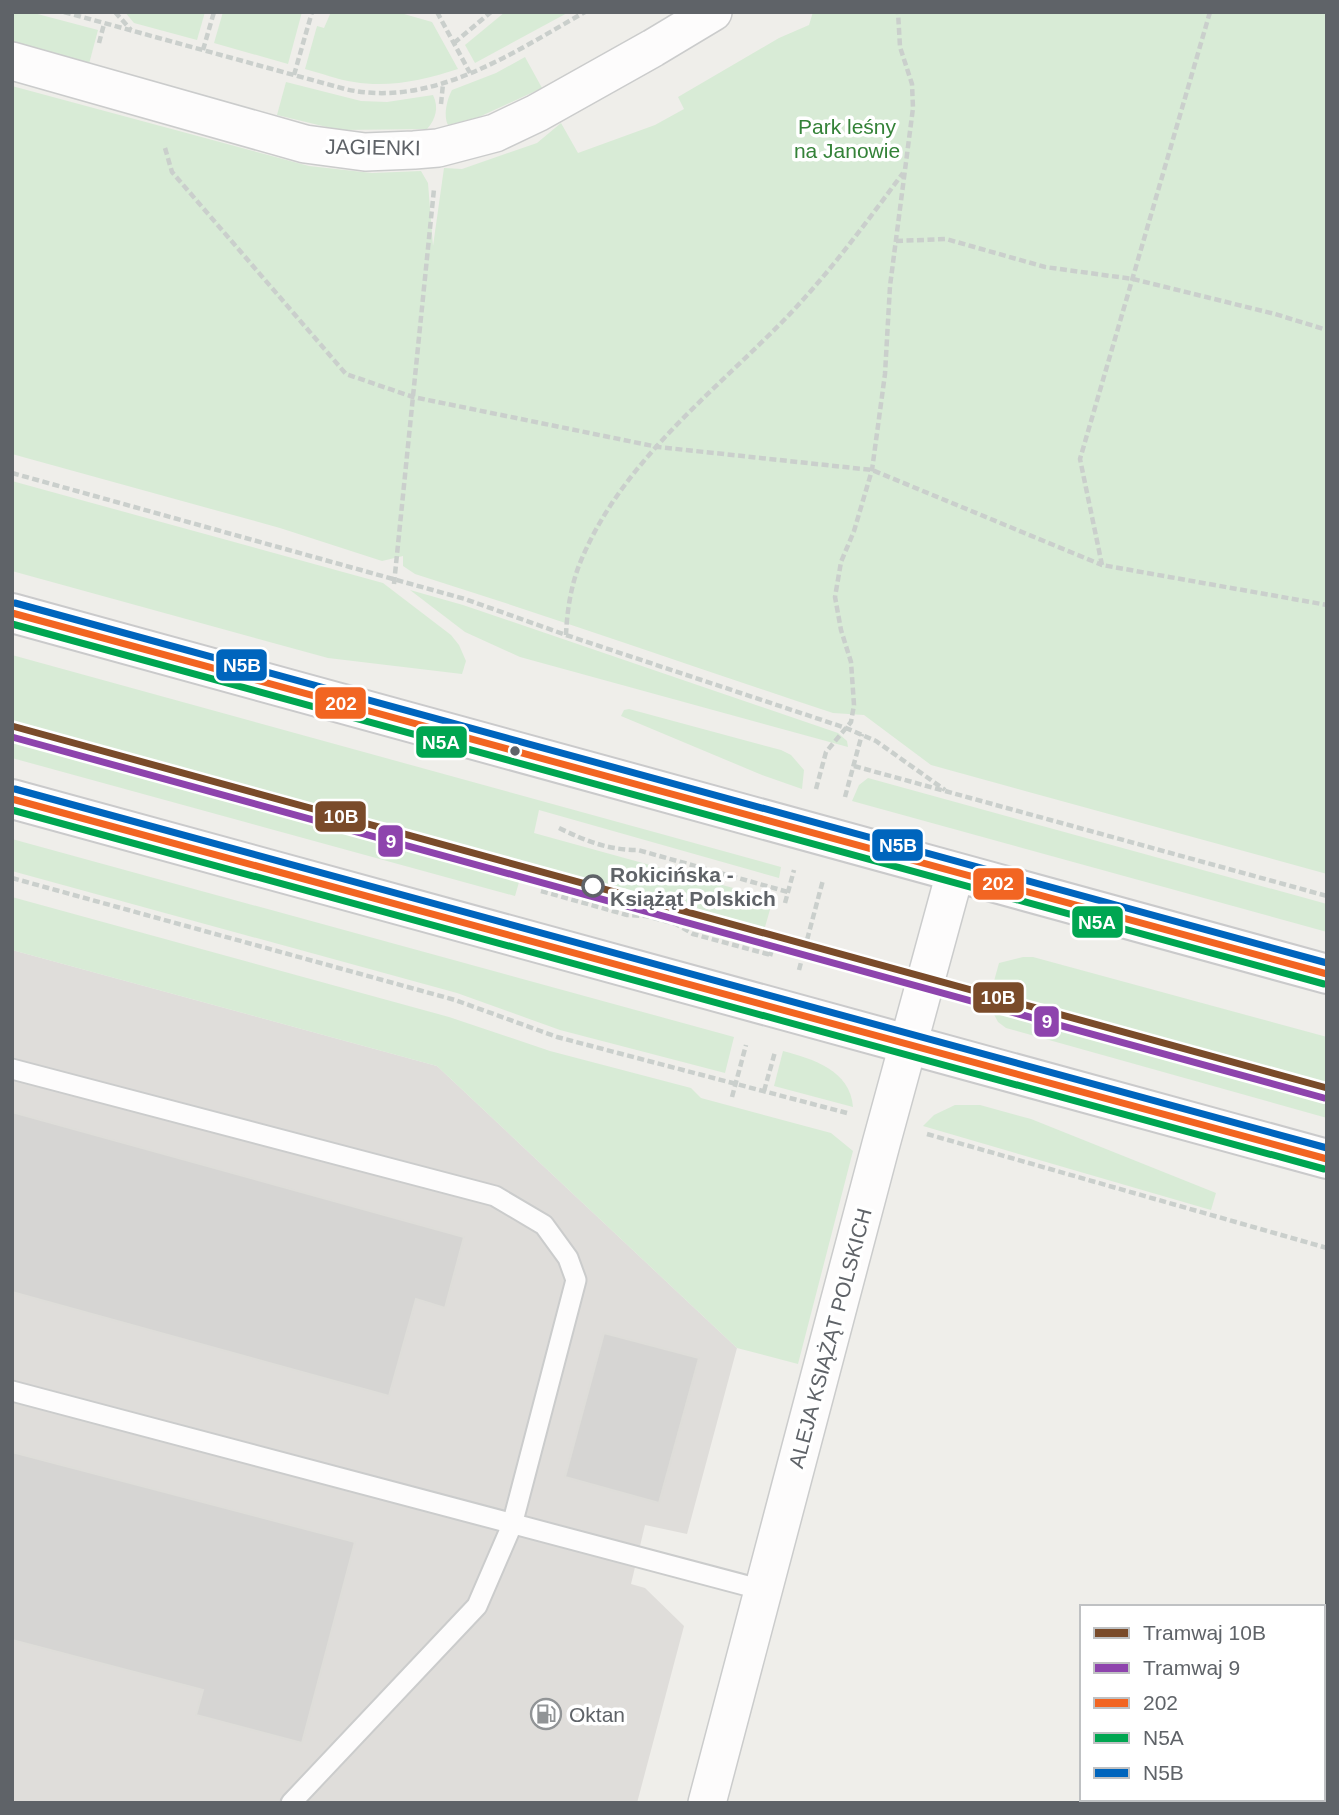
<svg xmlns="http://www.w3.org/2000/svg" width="1339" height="1815" viewBox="0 0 1339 1815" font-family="Helvetica,sans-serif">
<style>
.industrial{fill:#dfddda}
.green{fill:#d8ebd6}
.building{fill:#d6d5d3;stroke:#deddd9;stroke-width:2}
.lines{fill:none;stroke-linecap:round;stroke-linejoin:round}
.service-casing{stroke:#cbcccc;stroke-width:23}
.minor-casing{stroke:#cbcccc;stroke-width:40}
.secondary-casing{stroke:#cacacb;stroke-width:42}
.path{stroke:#cacfcc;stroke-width:4.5;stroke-dasharray:7 3.5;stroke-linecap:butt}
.service{stroke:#fdfcfc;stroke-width:19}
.minor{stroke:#fdfcfc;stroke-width:37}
.secondary{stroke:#fdfcfc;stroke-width:38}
.bus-1-casing{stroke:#fff;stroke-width:12}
.bus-2-casing{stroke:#fff;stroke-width:12}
.bus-3-casing{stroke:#fff;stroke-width:12}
.bus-1{stroke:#f26522;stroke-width:7}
.bus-2{stroke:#00a651;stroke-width:7}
.bus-3{stroke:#0065bd;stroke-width:7}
.tram-1-casing{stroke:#fff;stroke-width:12}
.tram-2-casing{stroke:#fff;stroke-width:12}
.tram-1{stroke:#7a4b2a;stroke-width:7}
.tram-2{stroke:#8e44ad;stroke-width:7}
.bus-dot{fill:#5f6368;stroke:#fff;stroke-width:2.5}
.stop-dot{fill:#fff;stroke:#5f6368;stroke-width:3.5}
.labels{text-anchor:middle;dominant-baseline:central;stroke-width:7;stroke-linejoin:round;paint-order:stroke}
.park-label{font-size:21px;fill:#348238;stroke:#fff}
.street-label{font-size:21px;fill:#5f6368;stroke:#fff}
.stop-label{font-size:21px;font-weight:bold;fill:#5f6368;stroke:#fff;text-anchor:start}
.poi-label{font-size:21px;fill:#5f6368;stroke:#fff;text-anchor:start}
.line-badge{stroke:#fff;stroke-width:2.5}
.badge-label{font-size:19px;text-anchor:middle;font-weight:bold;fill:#fff}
</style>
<rect width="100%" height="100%" fill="#efeeea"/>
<polygon class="industrial" points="12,950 437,1066 737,1348 687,1534 645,1525 631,1584 645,1588 684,1626 637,1803 12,1803"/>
<g class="green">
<polygon points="12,12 30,12 98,30 89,64 12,43"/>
<polygon points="125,12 205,12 197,40 134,23"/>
<polygon points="223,12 302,12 288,64 214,43"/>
<path d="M 331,12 L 397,12 L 432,22 L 458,69 C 424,80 389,88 354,82 C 338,80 321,73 305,69 L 317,26 L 324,28 Z"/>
<polygon points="505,12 569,12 475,63 465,45"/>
<path d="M 813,12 L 1327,12 L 1327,874 L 931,765 L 864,715 L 833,713 C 694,667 555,618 415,574 L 403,566 L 403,556 L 382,561 L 280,528 L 12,454 L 12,86 L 309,166 L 372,173 L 421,171 L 428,183 L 433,246 L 444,168 L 462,169 L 537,143 L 561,123 L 578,153 L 655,125 L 684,109 L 678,97 L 779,38 L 809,25 Z"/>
<path d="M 525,57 L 542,88 L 479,117 L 448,125 C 443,116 447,99 452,90 L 496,73 Z"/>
<path d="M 286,82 L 361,101 L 387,102 L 433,95 C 439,107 436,119 427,129 L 339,130 L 277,115 Z"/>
<polygon points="12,481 383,583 451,635 459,645 466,661 462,674 328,658 12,571"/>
<polygon points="410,590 463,605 838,733 847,741 848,747 520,657 465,632"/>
<polygon points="12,655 781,867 779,878 539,810 534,833 773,899 761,941 521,875 515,896 12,758"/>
<polygon points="629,709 781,750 791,755 804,770 802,789 762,775 621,716 624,710"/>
<polygon points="868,778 1327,904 1327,932 852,801 859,785"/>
<polygon points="12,839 734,1037 725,1073 560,1030 457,993 12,871"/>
<polygon points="12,897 449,1017 550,1051 691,1088 701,1098 831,1133 853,1151 798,1364 737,1348 437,1066 12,950"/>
<polygon points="1023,957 1033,957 1327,1037 1327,1118 1006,1028 998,1022 988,1003 999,963"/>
<path d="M 783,1051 C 813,1059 850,1070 853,1107 L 774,1086 Z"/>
<polygon points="955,1105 980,1105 1031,1119 1216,1193 1211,1210 923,1126 934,1115"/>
</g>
<g class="building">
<polygon points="12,1112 464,1237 445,1308 416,1299 389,1396 12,1292"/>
<polygon points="604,1333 699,1358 659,1503 565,1477"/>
<polygon points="12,1452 355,1542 302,1743 196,1715 203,1690 12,1640"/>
</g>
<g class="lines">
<g class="service-casing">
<g id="service">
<polyline points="12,1069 495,1196 544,1225 568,1258 576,1280 512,1525 477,1606 291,1803"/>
<polyline points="12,1391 763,1590"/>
</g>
</g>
<g class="minor-casing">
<g id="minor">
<polyline points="12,61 305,144 365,152 414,150 438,148 495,133 537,113 653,48 713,12"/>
<polyline points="707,1803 881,1144 955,873"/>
</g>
</g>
<g class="secondary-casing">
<g id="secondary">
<polyline points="12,613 1327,974"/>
<polyline points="12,799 1327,1159"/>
</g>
</g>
<g class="path">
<path d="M 64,12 L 345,89 C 432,109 514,52 585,12"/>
<polyline points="115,12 131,30"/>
<polyline points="437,12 470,73"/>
<polyline points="1210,12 1080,459 1102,565 1327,605"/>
<polyline points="99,43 104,24"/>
<polyline points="454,43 491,12"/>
<polyline points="203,50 214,12"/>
<polyline points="294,75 312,12"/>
<polyline points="441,104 443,84"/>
<polyline points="165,148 172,172 346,374 413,397 658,447 872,470 1102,565"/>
<polyline points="896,241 946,239 1045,267 1133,279 1275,314 1327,330"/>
<polyline points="12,473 465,599 566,635 846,728 876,741 945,790"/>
<polyline points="394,584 434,189"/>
<path d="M 566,635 C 567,611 571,585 580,563 C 621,462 713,393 787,317 C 830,272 866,223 903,173"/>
<polyline points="854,766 1327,896"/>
<polyline points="816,789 826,752 851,722 854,705 851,662 841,630 835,597 841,562 854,531 872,470 885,374 890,286 913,108 912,84 900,47 898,12"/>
<polyline points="845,797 862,734"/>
<path d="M 559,828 C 586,841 608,850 638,850 L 788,892"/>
<polyline points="12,878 455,1000 557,1037 847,1113"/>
<polyline points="541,891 627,915 646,916 676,924 693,934 771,955"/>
<polyline points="785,903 794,870"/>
<polyline points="770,956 774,944"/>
<polyline points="799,970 823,880"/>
<polyline points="764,1091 775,1052"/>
<polyline points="732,1097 746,1045"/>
<polyline points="927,1134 1327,1248"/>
</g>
<use href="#service" class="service"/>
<use href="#minor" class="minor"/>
<use href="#secondary" class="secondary"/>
<g class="bus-1-casing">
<g id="bus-1">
<polyline points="12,613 1327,974"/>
<polyline points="12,799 1327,1159"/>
</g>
</g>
<g class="bus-2-casing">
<g id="bus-2">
<polyline points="12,624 1324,984"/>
<polyline points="12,810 1324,1169"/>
</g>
</g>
<g class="bus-3-casing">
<g id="bus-3">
<polyline points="15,603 1327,963"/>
<polyline points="15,789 1327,1148"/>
</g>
</g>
<use href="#bus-1" class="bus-1"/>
<use href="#bus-2" class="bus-2"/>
<use href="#bus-3" class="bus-3"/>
<g class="tram-1-casing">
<polyline id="tram-1" points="12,726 1327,1088"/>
</g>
<g class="tram-2-casing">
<polyline id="tram-2" points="12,737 1324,1098"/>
</g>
<use href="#tram-1" class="tram-1"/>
<use href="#tram-2" class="tram-2"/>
</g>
<defs>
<g id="fuel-ring" transform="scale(1.575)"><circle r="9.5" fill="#fff" stroke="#919496" stroke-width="1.5"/><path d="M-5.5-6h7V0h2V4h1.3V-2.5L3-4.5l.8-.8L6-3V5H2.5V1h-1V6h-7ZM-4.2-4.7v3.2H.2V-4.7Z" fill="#919496"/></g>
</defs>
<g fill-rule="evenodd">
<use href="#fuel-ring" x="546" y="1714"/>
</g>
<circle class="bus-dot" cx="515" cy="751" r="6"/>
<circle class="stop-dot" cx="593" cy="886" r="10"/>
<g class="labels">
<g class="park-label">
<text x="847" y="126">Park leśny<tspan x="847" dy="24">na Janowie</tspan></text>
</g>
<g class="street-label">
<text transform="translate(373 147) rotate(1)">JAGIENKI</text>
<text transform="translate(830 1338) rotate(-75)">ALEJA KSIĄŻĄT POLSKICH</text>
</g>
<g class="stop-label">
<text x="610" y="874">Rokicińska -<tspan x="610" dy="24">Książąt Polskich</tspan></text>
</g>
<g class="poi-label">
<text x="569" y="1714">Oktan</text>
</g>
</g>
<g class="line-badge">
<rect x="215" y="648" width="53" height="34" rx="7" fill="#0065bd"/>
<rect x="314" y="686" width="53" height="34" rx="7" fill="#f26522"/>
<rect x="415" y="725" width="53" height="34" rx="7" fill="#00a651"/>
<rect x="314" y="800" width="53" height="33" rx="7" fill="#7a4b2a"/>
<rect x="377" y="824" width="27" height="34" rx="7" fill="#8e44ad"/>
<rect x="871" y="828" width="53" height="34" rx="7" fill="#0065bd"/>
<rect x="972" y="867" width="53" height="34" rx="7" fill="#f26522"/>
<rect x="1071" y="905" width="53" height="34" rx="7" fill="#00a651"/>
<rect x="972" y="981" width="53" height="33" rx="7" fill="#7a4b2a"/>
<rect x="1033" y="1005" width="27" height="33" rx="7" fill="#8e44ad"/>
</g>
<g class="badge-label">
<text x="242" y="672">N5B</text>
<text x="341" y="710">202</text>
<text x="441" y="749">N5A</text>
<text x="341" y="823">10B</text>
<text x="391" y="848">9</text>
<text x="898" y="852">N5B</text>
<text x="998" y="890">202</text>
<text x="1097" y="929">N5A</text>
<text x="998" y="1004">10B</text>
<text x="1047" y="1028">9</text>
</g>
<rect width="1339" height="1815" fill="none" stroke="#5f6368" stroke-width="28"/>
<rect x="1080" y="1605" width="245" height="196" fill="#ffffff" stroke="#bfc1c3" stroke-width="2"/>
<rect x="1094" y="1628" width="35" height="10" fill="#7a4b2a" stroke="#bfc1c3" stroke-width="2"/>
<text x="1143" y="1640" font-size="21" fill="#5f6368">Tramwaj 10B</text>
<rect x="1094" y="1663" width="35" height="10" fill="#8e44ad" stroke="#bfc1c3" stroke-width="2"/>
<text x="1143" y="1675" font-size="21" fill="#5f6368">Tramwaj 9</text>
<rect x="1094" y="1698" width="35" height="10" fill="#f26522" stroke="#bfc1c3" stroke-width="2"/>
<text x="1143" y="1710" font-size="21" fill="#5f6368">202</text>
<rect x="1094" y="1733" width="35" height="10" fill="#00a651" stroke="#bfc1c3" stroke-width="2"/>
<text x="1143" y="1745" font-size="21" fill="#5f6368">N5A</text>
<rect x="1094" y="1768" width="35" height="10" fill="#0065bd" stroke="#bfc1c3" stroke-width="2"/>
<text x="1143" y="1780" font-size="21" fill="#5f6368">N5B</text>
</svg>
